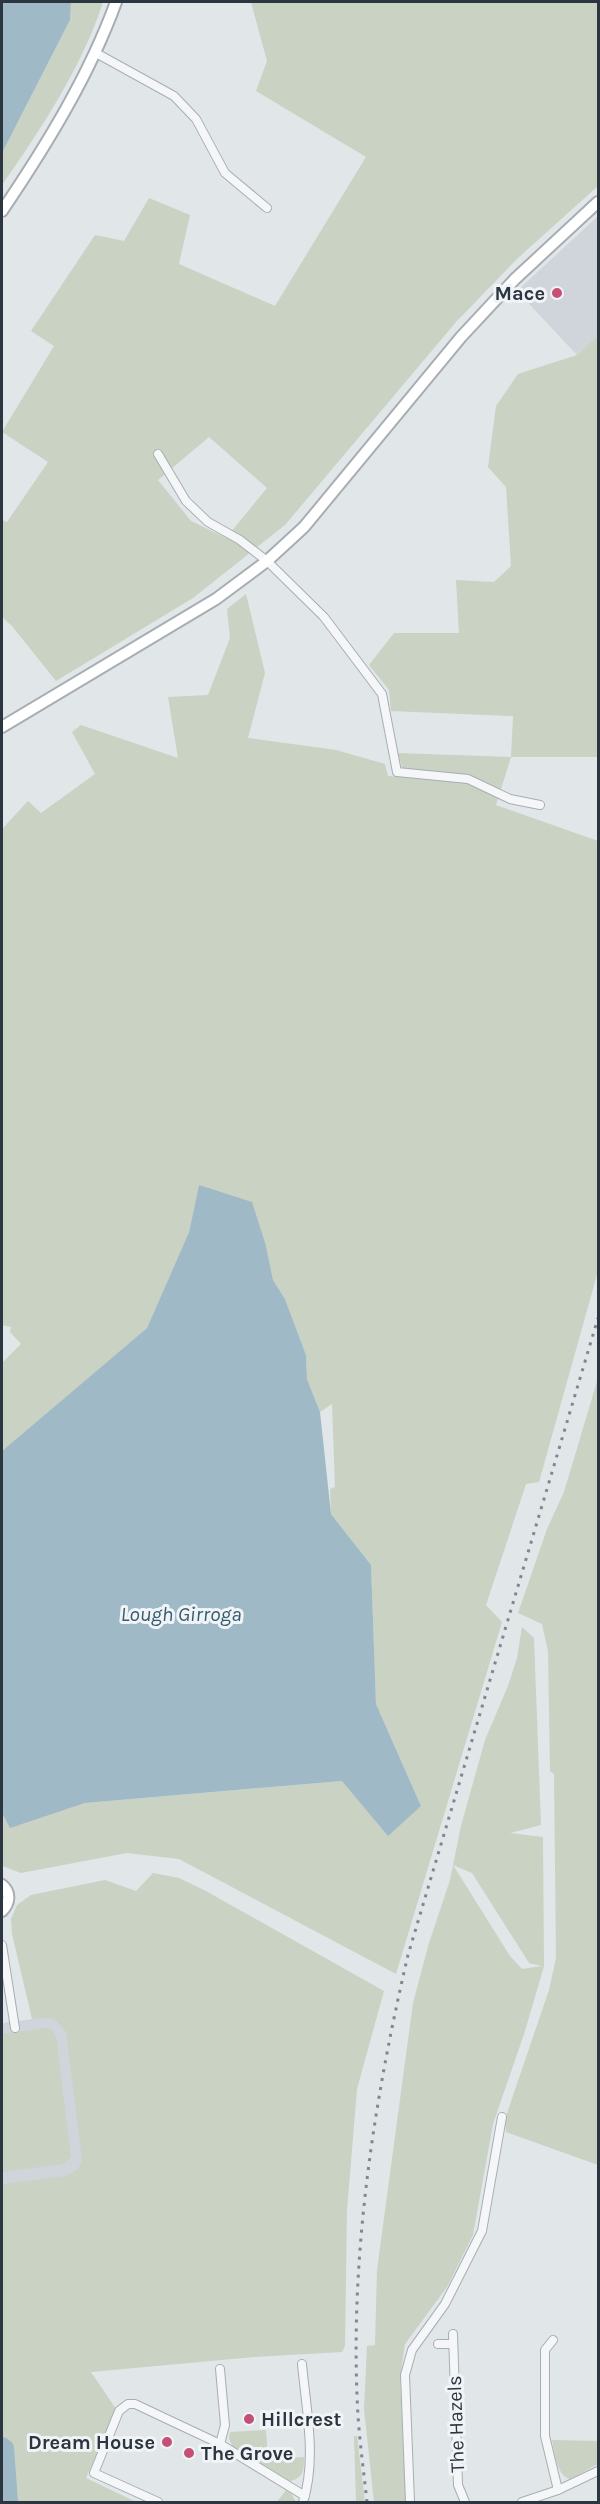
<svg xmlns="http://www.w3.org/2000/svg" width="600" height="2504" viewBox="0 0 600 2504" font-family="Karla,sans-serif">
<style>
.built{fill:#d0d5db}
.green{fill:#c9d2c3;fill-rule:evenodd}
.water{fill:#9fb9c7}
.lines{fill:none;stroke-linecap:round;stroke-linejoin:round}
.river{stroke:#9fb9c7;stroke-width:16}
.street-casing{stroke:#a7aeb3;stroke-width:10}
.secondary-casing{stroke:#a7aeb3;stroke-width:14}
.street{stroke:#f4f6f7;stroke-width:8}
.secondary{stroke:#fff;stroke-width:10}
.rail{stroke:#7c8892;stroke-width:3;stroke-dasharray:3 6;stroke-linecap:butt}
.poi-dot{fill:#c54f75;stroke:#f1f4f6;stroke-width:2}
.labels{text-anchor:middle;dominant-baseline:central;stroke-width:6;stroke-linejoin:round;paint-order:stroke}
.poi-label{font-size:20px;font-weight:bold;fill:#2b3640;stroke:#f1f4f6;text-anchor:end}
.street-label{font-size:20px;fill:#2b3640;stroke:#f1f4f6}
.water-label{font-size:21px;font-style:italic;fill:#375b71;stroke:#f1f4f6}
</style>
<rect width="100%" height="100%" fill="#e1e6e9"/>
<g class="built">
<polygon points="597,217 598,335 577,355 517,291"/>
<polygon points="64,2015 91,2178 2,2190 2,2023"/>
</g>
<g class="green">
<path d="M 71,2 L 103,2 C 82,67 41,129 2,185 L 2,153 L 70,20 Z"/>
<path d="M 251,2 L 598,2 L 598,186 L 518,258 L 456,322 L 285,525 L 193,598 L 56,681 L 12,626 L 2,617 L 2,520 L 7,522 L 48,462 L 2,432 L 54,346 L 31,331 L 95,235 L 124,241 L 149,198 L 190,215 L 179,264 L 275,306 L 366,157 L 256,91 L 267,61 ZM 209,437 L 267,488 L 226,538 L 191,521 L 158,480 Z"/>
<polygon points="598,335 598,759 598,757 511,757 496,805 598,841 598,1271 539,1482 526,1484 486,1605 502,1622 396,1974 179,1859 127,1853 21,1873 2,1866 2,1813 11,1827 85,1803 342,1781 421,1806 376,1704 371,1565 331,1514 330,1489 335,1487 332,1404 320,1412 307,1379 306,1355 285,1299 273,1280 266,1246 199,1185 189,1232 147,1328 2,1451 2,1363 21,1344 10,1332 11,1327 2,1325 2,829 28,801 41,813 95,774 72,732 81,725 178,758 168,697 208,695 230,638 227,609 246,594 265,673 248,738 336,750 385,764 388,776 411,778 402,767 398,753 511,757 513,716 391,711 389,690 369,665 394,633 459,633 456,580 494,582 511,566 506,487 488,467 496,406 518,374 577,355"/>
<polygon points="598,1378 598,2165 506,2132 505,2119 549,1990 556,1958 554,1774 550,1771 548,1651 542,1624 518,1613 547,1529 564,1492"/>
<path d="M 522,1627 L 534,1638 L 541,1825 L 510,1833 L 543,1837 L 544,1966 L 525,2031 L 493,2124 L 473,2235 L 447,2287 L 405,2344 L 400,2378 L 406,2502 L 374,2502 L 364,2409 L 367,2346 L 375,2345 L 377,2270 L 413,2003 L 429,1943 L 450,1880 L 461,1826 L 485,1740 L 508,1686 L 517,1658 ZM 453,1865 L 472,1873 L 529,1963 L 542,1966 L 522,1969 L 510,1956 Z"/>
<path d="M 153,1873 L 179,1878 L 204,1890 L 384,1991 L 357,2089 L 347,2210 L 345,2346 L 342,2352 L 254,2357 L 91,2372 L 116,2409 L 86,2478 L 136,2502 L 2,2502 L 2,2184 L 66,2176 L 78,2169 L 82,2160 L 66,2032 C 55,2016 50,2017 32,2019 L 12,1934 L 11,1919 L 17,1905 L 31,1895 L 105,1880 L 136,1891 Z"/>
<polygon points="45,2028 51,2029 56,2036 71,2157 63,2164 2,2172 2,2034"/>
<path d="M 266,2430 L 268,2459 L 304,2457 C 304,2470 304,2478 290,2481 L 233,2448 L 229,2438 L 230,2432 Z"/>
<polygon points="354,2436 357,2436 365,2502 356,2502"/>
<path d="M 552,2440 L 598,2441 L 598,2464 L 570,2479 C 556,2475 555,2452 552,2440 Z"/>
<polygon points="286,2490 291,2493 296,2502 277,2502"/>
</g>
<g class="water">
<polygon points="2,2 71,2 70,20 2,153"/>
<polygon points="199,1185 252,1202 266,1246 273,1280 285,1299 306,1355 307,1379 320,1412 331,1514 371,1565 376,1704 421,1806 388,1836 342,1781 85,1803 10,1828 2,1813 2,1451 147,1328 189,1232"/>
</g>
<g class="lines">
<polyline class="river" points="2,2445 6,2448 10,2502"/>
<g class="street-casing">
<g id="street">
<polyline points="96,53 174,96 196,119 225,173 267,208"/>
<polyline points="158,454 186,501 208,522 240,540 267,561 324,617 382,694 397,772 468,779 510,799 540,805"/>
<polyline points="2,1945 15,2028"/>
<polyline points="453,2334 458,2485 465,2502"/>
<polyline points="553,2340 545,2350 545,2436 558,2490"/>
<polyline points="438,2344 453,2344"/>
<path d="M 302,2364 C 306,2408 317,2459 303,2502"/>
<polyline points="220,2444 305,2496"/>
<polyline points="158,2502 94,2473 119,2411 128,2404 135,2404 220,2444 225,2425 220,2369"/>
<polyline points="410,2502 405,2375 412,2350 445,2304 482,2231 502,2117"/>
<polyline points="522,2502 558,2490 598,2471"/>
</g>
</g>
<g class="secondary-casing">
<g id="secondary">
<path d="M 2,211 C 46,146 89,76 116,2"/>
<polyline points="2,727 216,599 267,561 304,527 461,337 515,279 598,202"/>
<path d="M 2,1885 C 11,1892 10,1903 2,1911"/>
</g>
</g>
<use href="#street" class="street"/>
<use href="#secondary" class="secondary"/>
<path class="rail" d="M 367,2502 C 364,2474 360,2445 358,2416 C 349,2262 373,2104 408,1955 L 598,1318"/>
</g>
<g class="poi-dot">
<circle cx="557" cy="293" r="6"/>
<circle cx="249" cy="2419" r="6"/>
<circle cx="167" cy="2442" r="6"/>
<circle cx="189" cy="2453" r="6"/>
</g>
<g class="labels">
<g class="poi-label">
<text x="545" y="293">Mace</text>
<text x="261" y="2419" text-anchor="start">Hillcrest</text>
<text x="155" y="2442">Dream House</text>
<text x="201" y="2453" text-anchor="start">The Grove</text>
</g>
<g class="street-label">
<text transform="translate(456 2424) rotate(-92)">The Hazels</text>
</g>
<g class="water-label">
<text x="181" y="1614">Lough Girroga</text>
</g>
</g>
<rect width="600" height="2504" fill="none" stroke="#2b3640" stroke-width="6"/>
</svg>
